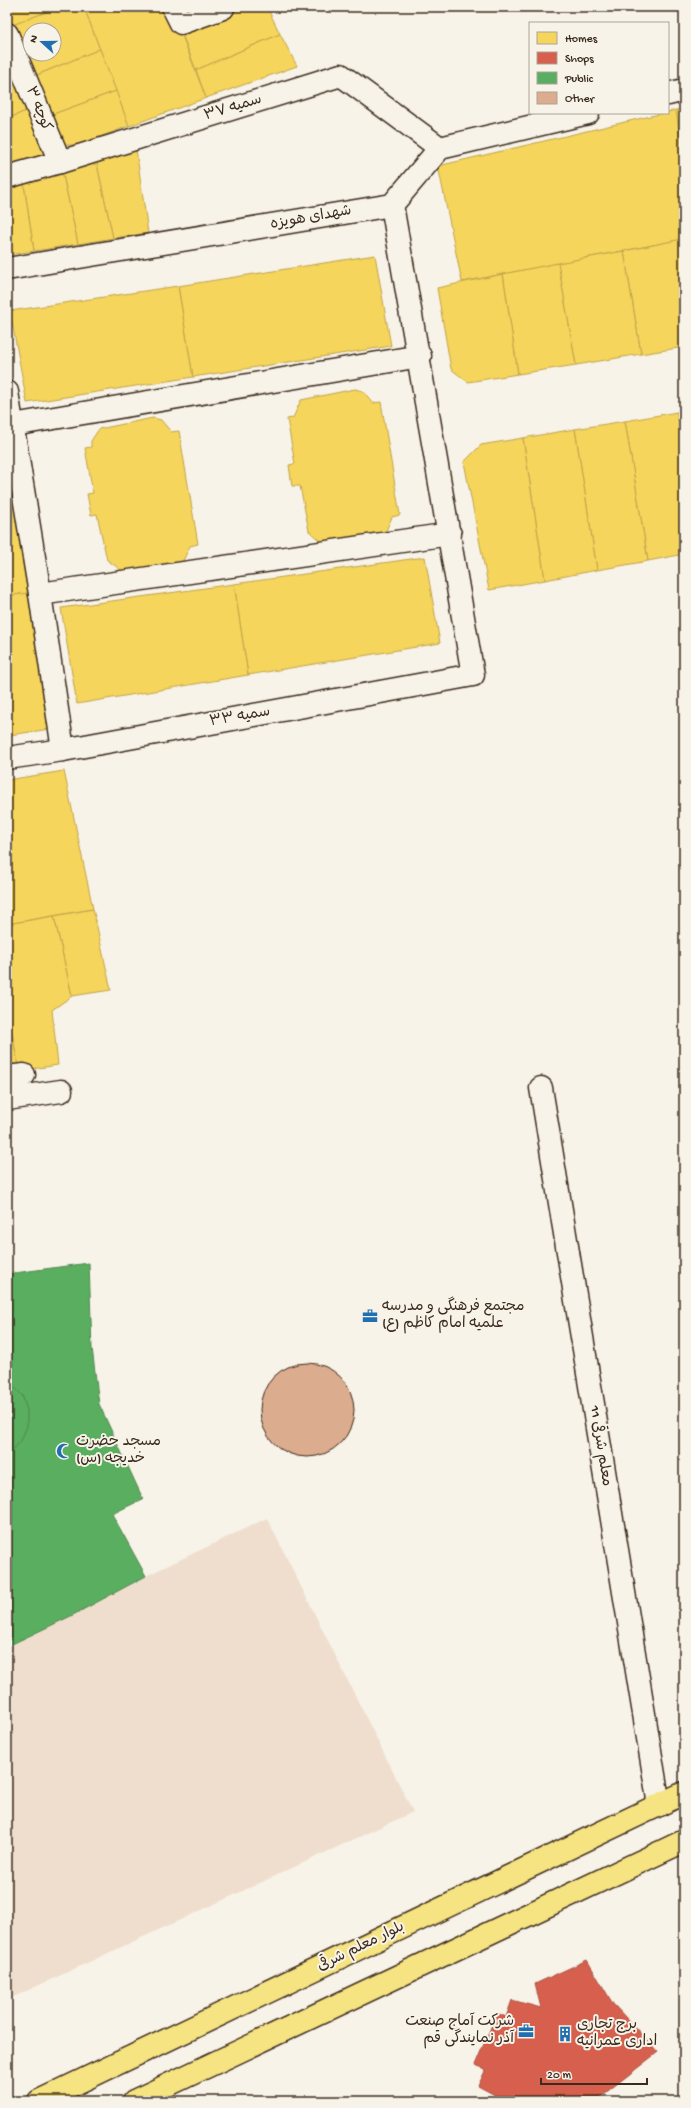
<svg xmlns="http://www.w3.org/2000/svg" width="691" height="2108" viewBox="0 0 691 2108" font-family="'Gochi Hand','Playpen Sans Arabic',sans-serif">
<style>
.built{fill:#efdecd}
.homes{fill:#f6d55c;stroke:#bea249;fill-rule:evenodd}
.shops{fill:#d6604d;stroke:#a8503f}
.public{fill:#5aae61;stroke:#51864d}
.building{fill:#dcac8e;stroke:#3b2a1e}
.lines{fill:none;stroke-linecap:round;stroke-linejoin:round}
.minor-casing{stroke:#3b2a1e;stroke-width:25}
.major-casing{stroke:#3b2a1e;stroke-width:25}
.minor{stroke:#f7f3e8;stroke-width:22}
.major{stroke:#f6e381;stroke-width:22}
.labels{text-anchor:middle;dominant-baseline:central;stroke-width:4;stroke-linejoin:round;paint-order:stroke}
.street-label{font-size:15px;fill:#3b2a1e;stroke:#f7f3e8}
.poi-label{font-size:15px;fill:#3b2a1e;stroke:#f7f3e8;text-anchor:start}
</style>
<rect width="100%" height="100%" fill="#f7f3e8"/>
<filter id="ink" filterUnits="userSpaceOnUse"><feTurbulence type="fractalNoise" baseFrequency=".025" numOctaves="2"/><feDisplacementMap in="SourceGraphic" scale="8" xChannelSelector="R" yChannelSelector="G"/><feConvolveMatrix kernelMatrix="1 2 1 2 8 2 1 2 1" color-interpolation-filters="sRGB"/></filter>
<g filter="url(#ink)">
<polygon class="built" points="267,1518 413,1812 7,2000 7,1647 71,1616 146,1576"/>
<g class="homes">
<polygon points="7,7 59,7 10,26 7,19"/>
<path d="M 59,7 L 84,7 L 100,49 L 32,77 L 10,26 ZM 30,30 L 54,30 L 54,54 L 30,54 Z"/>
<polygon points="84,7 171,7 206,98 129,126"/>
<polygon points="227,7 267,7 280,34 196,70 180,29"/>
<polygon points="280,34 297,66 206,98 196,70"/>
<polygon points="7,44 19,73 7,78"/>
<polygon points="100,49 116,91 48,116 32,77"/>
<polygon points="19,73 33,108 7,119 7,78"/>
<polygon points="116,91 129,126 78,145 60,145 48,116"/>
<polygon points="33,108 52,155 7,168 7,119"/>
<polygon points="684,108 684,164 676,110"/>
<polygon points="676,110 684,164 684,239 462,282 438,166"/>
<polygon points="135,142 148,233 113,238 95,155"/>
<polygon points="95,155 113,238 78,244 61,166"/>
<polygon points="61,166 78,244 34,251 23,178"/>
<polygon points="23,178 34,251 7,255 7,183"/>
<polygon points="682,239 684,249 684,347 641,354 624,251"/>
<polygon points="624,251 641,354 576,365 558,263"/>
<polygon points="375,255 391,346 193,377 178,286"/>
<polygon points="558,263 576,365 518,374 503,274"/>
<polygon points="503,274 518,374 468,382 451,369 437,288"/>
<polygon points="178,286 193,377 27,403 10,311"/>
<polygon points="355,389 363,391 373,403 381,402 400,515 392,517 385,533 326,543 320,541 309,531 300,486 292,486 289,465 295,464 287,419 293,418 301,400"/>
<polygon points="684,411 684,457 677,412"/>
<polygon points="677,412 684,457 684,554 648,561 625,421"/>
<polygon points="153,418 161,420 171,432 179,431 198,544 190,546 183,561 177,566 124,572 107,560 97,514 91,515 87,494 93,493 85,448 91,447 91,441 99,429"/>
<polygon points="625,421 648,561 597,570 575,429"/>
<polygon points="575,429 597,570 545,580 523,438"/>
<polygon points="523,438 545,580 489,590 464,462 481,445"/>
<polygon points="7,461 28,593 7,596"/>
<polygon points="425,557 440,643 248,675 234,584"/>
<polygon points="234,584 248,675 77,704 61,608"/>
<polygon points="28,593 50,729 10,735 7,718 7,596"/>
<polygon points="64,771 93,909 7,924 7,780"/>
<polygon points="93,909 111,990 72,996 54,916"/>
<polygon points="54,916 72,996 52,1010 58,1065 19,1071 7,1007 7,924"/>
<polygon points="7,1007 19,1071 7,1073"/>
</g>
<polygon class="shops" points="587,1960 613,2004 658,2052 595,2101 506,2101 478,2086 486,2069 475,2065 497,2013 506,2017 512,2000 541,2008 535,1984"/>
<g class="public">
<polygon points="89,1263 92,1348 99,1404 143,1499 112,1514 146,1576 71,1616 10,1645 7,1640 7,1274"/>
<polygon points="7,1380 22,1395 27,1410 27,1426 21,1441 7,1456"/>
</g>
<circle class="building" cx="307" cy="1410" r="47"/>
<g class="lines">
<g class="minor-casing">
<g id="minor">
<polyline points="173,7 181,23 223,8"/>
<polyline points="7,34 60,162"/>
<polyline points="668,94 684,90"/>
<polyline points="7,177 60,162 341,75 440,148"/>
<polyline points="7,269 392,205 440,148 588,113"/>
<polyline points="7,392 40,594 63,750"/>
<polyline points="7,426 420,356"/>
<polyline points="40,594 450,534"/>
<polyline points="7,758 63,750 473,675 392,205"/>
<polyline points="7,1077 24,1075"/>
<polyline points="541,1088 659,1805"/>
<polyline points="7,1099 61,1091"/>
</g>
</g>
<g class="major-casing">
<g id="major">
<polyline points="39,2101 684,1793"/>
<polyline points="134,2101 684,1841"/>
</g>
</g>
<use href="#minor" class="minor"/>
<use href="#major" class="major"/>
</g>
</g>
<defs>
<g id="office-bare" transform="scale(1.2)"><path d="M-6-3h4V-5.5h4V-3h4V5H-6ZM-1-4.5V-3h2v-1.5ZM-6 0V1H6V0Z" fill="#1f6fb2" stroke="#f7f3e8" stroke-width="2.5" paint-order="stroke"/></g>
<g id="mosque-bare" transform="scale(1.2)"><path d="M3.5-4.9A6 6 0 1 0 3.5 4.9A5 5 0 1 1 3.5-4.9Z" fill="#1f6fb2" stroke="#f7f3e8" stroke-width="2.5" paint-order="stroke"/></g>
<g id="building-bare" transform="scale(1.2)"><path d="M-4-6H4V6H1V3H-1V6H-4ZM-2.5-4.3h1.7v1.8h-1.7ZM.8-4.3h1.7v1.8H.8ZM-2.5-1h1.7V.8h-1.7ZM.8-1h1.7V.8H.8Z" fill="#1f6fb2" stroke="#f7f3e8" stroke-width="2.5" paint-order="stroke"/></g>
</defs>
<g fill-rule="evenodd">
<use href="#office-bare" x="370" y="1316"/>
<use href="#mosque-bare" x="64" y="1451"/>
<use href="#office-bare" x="526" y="2031"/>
<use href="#building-bare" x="565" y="2034"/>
</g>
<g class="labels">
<g class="street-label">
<text transform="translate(233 108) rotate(-17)">سمیه ۳۷</text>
<text transform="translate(38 109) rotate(68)">کوچه ۳</text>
<text transform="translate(311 218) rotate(-10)">شهدای هویزه</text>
<text transform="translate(240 717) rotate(-10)">سمیه ۳۳</text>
<text transform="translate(600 1446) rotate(81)">معلم شرقی 11</text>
<text transform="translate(361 1947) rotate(-26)">بلوار معلم شرقی</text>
</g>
<g class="poi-label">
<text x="382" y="1307">مجتمع فرهنگی و مدرسه<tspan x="382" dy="17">علمیه امام کاظم (ع)</tspan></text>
<text x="76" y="1442">مسجد حضرت<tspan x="76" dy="17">خدیجه (س)</tspan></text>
<text x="514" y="2022" text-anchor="end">شرکت آماج صنعت<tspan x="514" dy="17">آذر نمایندگی قم</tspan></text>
<text x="577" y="2025">برج تجاری<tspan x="577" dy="17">اداری عمرانیه</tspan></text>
</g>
</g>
<rect width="691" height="2108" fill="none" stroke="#f7f3e8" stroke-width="24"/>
<rect x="12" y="12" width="667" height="2084" fill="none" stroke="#3b2a1e" stroke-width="1.5" filter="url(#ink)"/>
<rect x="529" y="22" width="140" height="92" fill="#f7f3e8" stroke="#aca397"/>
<rect x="537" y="32" width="20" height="12" fill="#f6d55c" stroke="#aca397"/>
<text x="565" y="42" font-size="12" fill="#3b2a1e">Homes</text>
<rect x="537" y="52" width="20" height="12" fill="#d6604d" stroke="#aca397"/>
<text x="565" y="62" font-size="12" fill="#3b2a1e">Shops</text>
<rect x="537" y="72" width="20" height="12" fill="#5aae61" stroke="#aca397"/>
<text x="565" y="82" font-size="12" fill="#3b2a1e">Public</text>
<rect x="537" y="92" width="20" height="12" fill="#dcac8e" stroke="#aca397"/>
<text x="565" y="102" font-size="12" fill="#3b2a1e">Other</text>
<g transform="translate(42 42) rotate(291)"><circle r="19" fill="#f7f3e8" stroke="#aca397"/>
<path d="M0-3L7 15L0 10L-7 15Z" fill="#1f6fb2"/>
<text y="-6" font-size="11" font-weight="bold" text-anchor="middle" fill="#3b2a1e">N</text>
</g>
<path d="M541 2078v6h106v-6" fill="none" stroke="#3b2a1e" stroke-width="2"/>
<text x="547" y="2078" font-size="12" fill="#3b2a1e" stroke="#f7f3e8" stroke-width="3" paint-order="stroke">20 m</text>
</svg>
